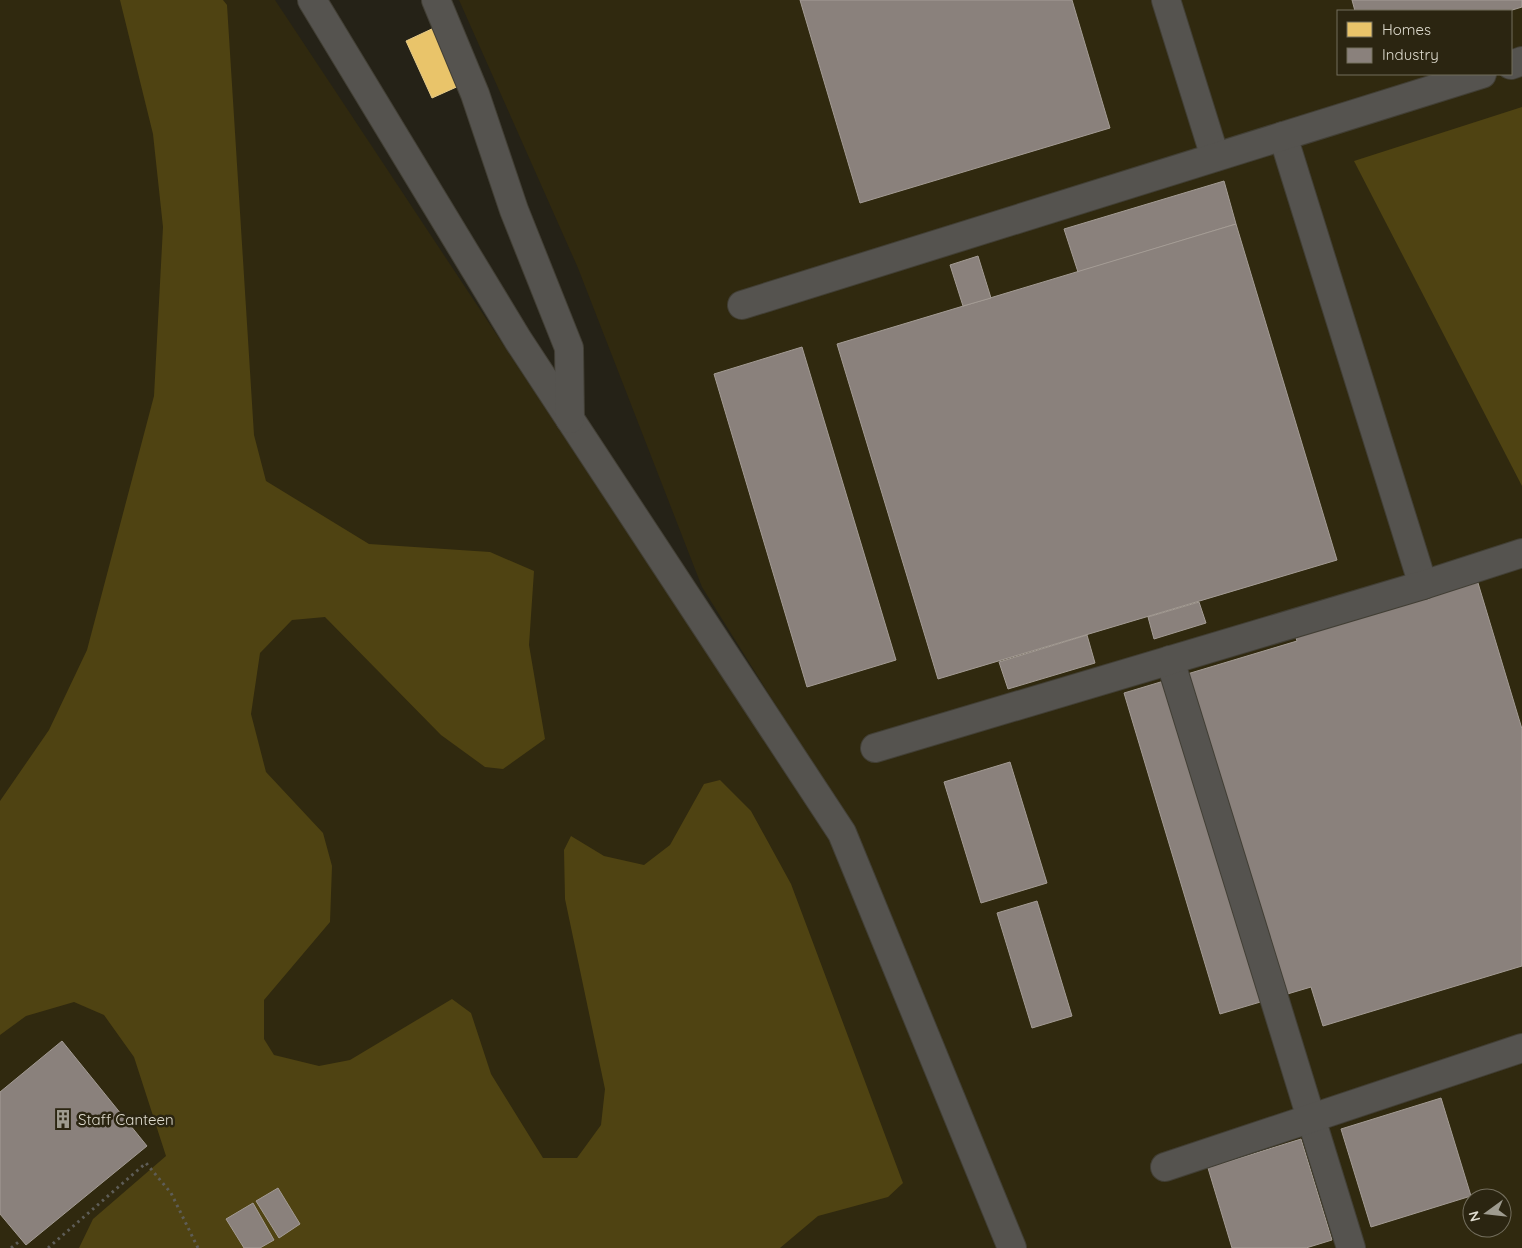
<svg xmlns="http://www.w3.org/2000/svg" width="1522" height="1248" viewBox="0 0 1522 1248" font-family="Quicksand,sans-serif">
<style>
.built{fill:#30290f;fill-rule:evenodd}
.green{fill:#4f4312}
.homes{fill:#e9c46a;stroke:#e6cb88}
.industry{fill:#8a817c;stroke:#a49c95}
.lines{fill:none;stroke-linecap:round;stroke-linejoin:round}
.minor-casing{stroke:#423f35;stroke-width:30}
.path{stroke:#5e5d57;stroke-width:3;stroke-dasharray:2.5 4;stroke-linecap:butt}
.minor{stroke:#55534f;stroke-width:28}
.labels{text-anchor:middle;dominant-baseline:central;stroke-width:5;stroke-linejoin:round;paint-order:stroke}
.poi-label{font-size:15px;fill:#dfdccf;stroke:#2b2511;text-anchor:start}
</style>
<rect width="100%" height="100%" fill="#252217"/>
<g class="built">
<polygon points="0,0 275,0 830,838 996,1248 0,1248"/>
<path d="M 459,0 L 1522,0 L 1522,1248 L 1023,1248 L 853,829 L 702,587 L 578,268 ZM 1338,11 L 1511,11 L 1511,74 L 1338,74 ZM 1472,1198 L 1502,1198 L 1502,1228 L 1472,1228 Z"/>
</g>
<g class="green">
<polygon points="120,0 223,0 227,5 254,435 266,481 369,544 490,552 534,571 529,645 545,739 503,769 485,767 441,735 325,617 292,620 260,653 251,714 266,772 323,833 332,866 330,922 264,1000 264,1039 274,1055 319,1066 350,1060 452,999 471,1013 491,1074 543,1158 577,1158 601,1125 605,1089 565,899 564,850 571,836 604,856 644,865 670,845 704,784 720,780 751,811 791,884 903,1183 888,1197 818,1216 780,1248 79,1248 93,1219 166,1156 134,1057 104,1015 74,1002 26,1016 0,1035 0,801 49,730 87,650 154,396 163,227 153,134"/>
<polygon points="1522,107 1522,486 1354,161"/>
</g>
<polygon class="homes" points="436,27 461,85 432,98 406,41"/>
<g class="industry">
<polygon points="800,0 1072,0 1110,128 860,203"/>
<polygon points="1352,0 1522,0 1522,7 1509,11 1355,11"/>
<polygon points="1224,181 1236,224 1078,272 1064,229"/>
<polygon points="1236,224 1337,560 938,679 837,344"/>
<polygon points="978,256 991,298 963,306 950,265"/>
<polygon points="802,347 896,660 807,687 714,374"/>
<polygon points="1475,573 1522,729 1522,966 1323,1026 1311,987 1220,1014 1124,693 1297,641 1293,628"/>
<polygon points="1199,602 1206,623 1154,639 1148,617"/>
<polygon points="1087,635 1095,663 1008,689 999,662"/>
<polygon points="1010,762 1047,883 981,903 944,782"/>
<polygon points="1037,901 1072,1016 1032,1028 997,913"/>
<polygon points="62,1041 147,1146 26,1245 0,1214 0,1092"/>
<polygon points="1441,1098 1471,1196 1371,1227 1341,1129"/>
<polygon points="1301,1139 1332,1240 1306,1248 1232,1248 1208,1168"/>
<polygon points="278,1188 300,1224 279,1238 256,1201"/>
<polygon points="253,1203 274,1240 260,1248 244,1248 226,1219"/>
</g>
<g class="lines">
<g class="minor-casing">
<g id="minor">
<polyline points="312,0 518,340 842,833 1012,1248"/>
<polyline points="436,0 475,94 514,210 569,348 570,419"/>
<polyline points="1166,0 1215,157"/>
<polyline points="1511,65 1522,61"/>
<polyline points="1283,136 1423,585"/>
<polyline points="742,305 1482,74"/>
<polyline points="1170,660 1351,1248"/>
<polyline points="875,748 1423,585 1522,553"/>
<polyline points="1165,1167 1522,1048"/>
</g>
</g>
<g class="path">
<polyline points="11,1248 21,1240"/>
<polyline points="48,1248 146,1163 171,1193 198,1248"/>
</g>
<use href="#minor" class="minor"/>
</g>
<defs>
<g id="building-bare" transform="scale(1.5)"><path d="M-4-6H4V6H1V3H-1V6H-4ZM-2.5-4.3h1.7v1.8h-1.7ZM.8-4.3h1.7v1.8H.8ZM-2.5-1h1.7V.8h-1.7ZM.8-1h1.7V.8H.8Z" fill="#9e9b8f" stroke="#2b2511" stroke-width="2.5" paint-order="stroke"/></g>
</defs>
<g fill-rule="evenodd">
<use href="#building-bare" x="63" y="1119"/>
</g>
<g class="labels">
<g class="poi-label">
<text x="78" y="1119">Staff Canteen</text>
</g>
</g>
<rect x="1337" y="10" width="175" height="65" fill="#2b2511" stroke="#736e5d"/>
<rect x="1347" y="22" width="25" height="15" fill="#e9c46a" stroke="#736e5d"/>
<text x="1382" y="35" font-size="15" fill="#dfdccf">Homes</text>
<rect x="1347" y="48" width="25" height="15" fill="#8a817c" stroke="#736e5d"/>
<text x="1382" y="60" font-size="15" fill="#dfdccf">Industry</text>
<g transform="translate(1487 1213) rotate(255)"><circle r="24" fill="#2b2511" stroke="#736e5d"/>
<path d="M0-4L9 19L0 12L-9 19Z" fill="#9e9b8f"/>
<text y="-8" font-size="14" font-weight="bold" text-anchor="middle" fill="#dfdccf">N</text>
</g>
</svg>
